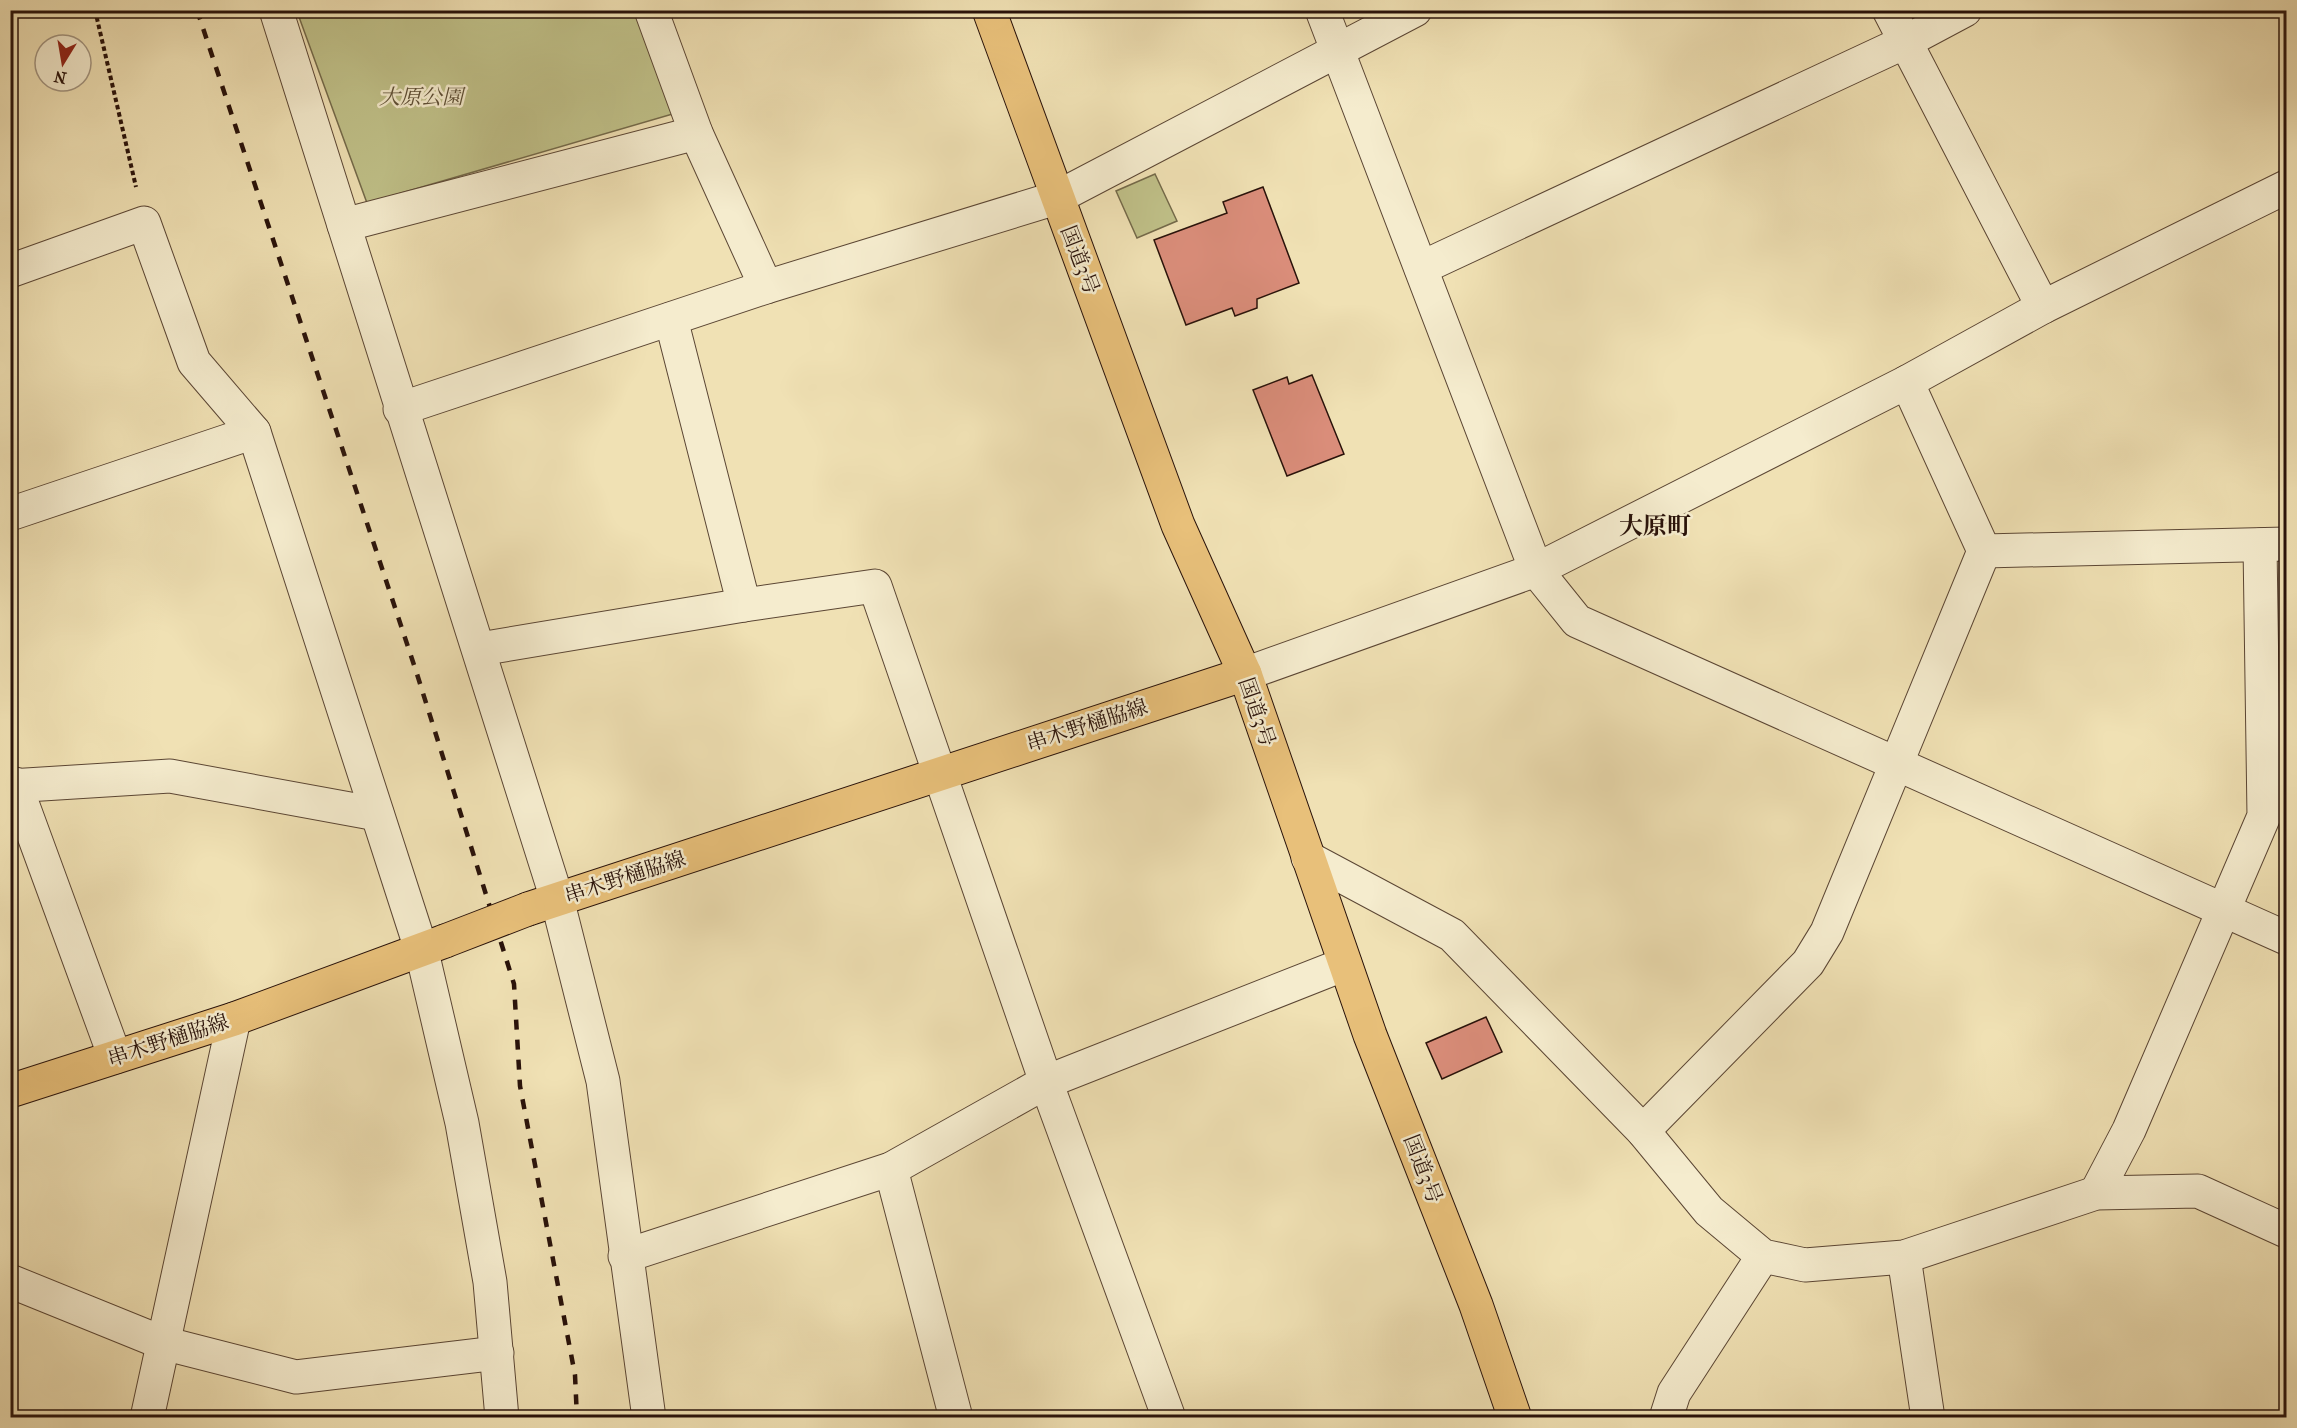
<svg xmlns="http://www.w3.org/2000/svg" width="2297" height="1428" viewBox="0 0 2297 1428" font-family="'IM FELL French Canon','Noto Serif JP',serif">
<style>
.green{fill:#c0c189;stroke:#746a4a;stroke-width:1.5}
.building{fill:#da8d7a;stroke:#29120a;stroke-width:1.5}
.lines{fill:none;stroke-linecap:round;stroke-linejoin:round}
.minor-casing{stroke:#5b4634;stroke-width:35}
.major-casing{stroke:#29120a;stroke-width:35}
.highway-casing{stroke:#29120a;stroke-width:35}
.path{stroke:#29120a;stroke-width:4;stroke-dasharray:4.5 3;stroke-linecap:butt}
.minor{stroke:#f5ecce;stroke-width:33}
.major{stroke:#e8c07a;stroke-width:33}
.highway{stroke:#e8c07a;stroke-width:33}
.rail{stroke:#29120a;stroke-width:4.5;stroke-dasharray:10 10;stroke-linecap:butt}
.major-bridge-casing{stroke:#29120a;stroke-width:35;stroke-linecap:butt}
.major-bridge{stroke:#e8c07a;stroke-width:33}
.labels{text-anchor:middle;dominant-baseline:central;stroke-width:5;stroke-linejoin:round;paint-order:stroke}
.park-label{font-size:21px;font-style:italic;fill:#5e4f36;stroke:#f5ecce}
.street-label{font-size:21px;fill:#29120a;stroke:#f5ecce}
.quarter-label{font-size:24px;font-weight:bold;fill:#29120a;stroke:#f5ecce}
</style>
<rect width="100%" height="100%" fill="#f0e1b4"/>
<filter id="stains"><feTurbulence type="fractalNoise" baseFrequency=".00333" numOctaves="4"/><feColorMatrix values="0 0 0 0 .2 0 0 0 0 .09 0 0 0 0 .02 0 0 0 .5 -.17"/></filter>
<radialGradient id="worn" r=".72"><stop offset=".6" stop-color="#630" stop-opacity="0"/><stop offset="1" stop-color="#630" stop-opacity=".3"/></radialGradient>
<g class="green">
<polygon points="318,10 636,11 676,113 367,203 299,17"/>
<polygon points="1155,174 1177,221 1137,238 1116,191"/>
</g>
<g class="building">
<polygon points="1263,187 1299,283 1257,299 1257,308 1235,316 1232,308 1186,325 1154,240 1227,213 1223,202"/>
<polygon points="1312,375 1344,454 1287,476 1253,390 1287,377 1289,384"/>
<polygon points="1486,1017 1502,1052 1442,1079 1426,1043"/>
</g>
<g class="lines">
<g class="minor-casing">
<g id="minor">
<polyline points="276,10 557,899 603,1081 649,1418"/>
<polyline points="651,10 696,133 766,287"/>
<polyline points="1322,10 1536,570 1577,621 2286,938"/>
<polyline points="1889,10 2043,307"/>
<polyline points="344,225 696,133"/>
<polyline points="1421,268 1905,42 1965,10"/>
<polyline points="10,271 144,223 194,362 254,432 422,952 462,1123 490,1282 502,1418"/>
<polyline points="671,319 744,605 875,586 1046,1082 1169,1418"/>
<polyline points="400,409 766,287 1056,198 1415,10"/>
<polyline points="10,514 254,432"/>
<polyline points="1984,551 2286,544"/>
<polyline points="480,649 744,605"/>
<polyline points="1245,674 1536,570 1907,382 2043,307 2286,187"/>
<polyline points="15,784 115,1057"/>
<polyline points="10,786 170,776 377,814"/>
<polyline points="1308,858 1452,935 1643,1131 1709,1211 1763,1256 1805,1265 1904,1257 2096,1193 2198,1191 2286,1231"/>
<polyline points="1643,1131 1808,963 1827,932 1984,551 1907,382"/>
<polyline points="891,1169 956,1418"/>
<polyline points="2096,1193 2129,1130 2264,816 2260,545"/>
<polyline points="625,1256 891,1169 1046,1082 1345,964"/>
<polyline points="1904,1257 1928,1418"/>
<polyline points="10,1281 163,1343 296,1377 497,1353"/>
<polyline points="147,1418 234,1019"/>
<polyline points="1666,1418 1674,1393 1763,1256"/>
</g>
</g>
<g class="major-casing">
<g id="major">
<polyline points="528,909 1245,674"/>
<polyline points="10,1091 234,1019 445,941"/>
</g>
</g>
<g class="highway-casing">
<polyline id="highway" points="989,10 1178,525 1245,674 1370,1035 1476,1305 1515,1418"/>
</g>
<polyline class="path" points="95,10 136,187"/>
<use href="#minor" class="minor"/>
<use href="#major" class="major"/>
<use href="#highway" class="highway"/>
<polyline class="rail" points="197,10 417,674 514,984 520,1086 575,1375 577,1418"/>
<g class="major-bridge-casing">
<polyline id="major-bridge" points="445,941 528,909"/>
</g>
<use href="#major-bridge" class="major-bridge"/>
</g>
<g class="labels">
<g class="park-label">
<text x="421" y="97">大原公園</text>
</g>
<g class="street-label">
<text transform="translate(1080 260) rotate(69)">国道3号</text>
<text transform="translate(1257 712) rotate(71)">国道3号</text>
<text transform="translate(1087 725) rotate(-18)">串木野樋脇線</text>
<text transform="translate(625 877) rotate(-18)">串木野樋脇線</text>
<text transform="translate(168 1040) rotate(-18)">串木野樋脇線</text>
<text transform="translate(1423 1169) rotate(69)">国道3号</text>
</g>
<g class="quarter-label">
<text x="1655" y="526">大原町</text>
</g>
</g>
<rect width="2297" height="1428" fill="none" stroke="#f0e1b4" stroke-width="36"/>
<rect x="12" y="12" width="2273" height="1404" fill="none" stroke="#29120a" stroke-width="3"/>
<rect x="18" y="18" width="2261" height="1392" fill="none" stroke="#29120a" stroke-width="1.5"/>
<g transform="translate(63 63) rotate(191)"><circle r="28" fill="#f5ecce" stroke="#a39580" stroke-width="1.5"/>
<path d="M0-4.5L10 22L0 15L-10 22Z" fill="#8f2418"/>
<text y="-9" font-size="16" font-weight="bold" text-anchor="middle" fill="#29120a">N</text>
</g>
<rect width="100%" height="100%" filter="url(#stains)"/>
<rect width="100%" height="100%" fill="url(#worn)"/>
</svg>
